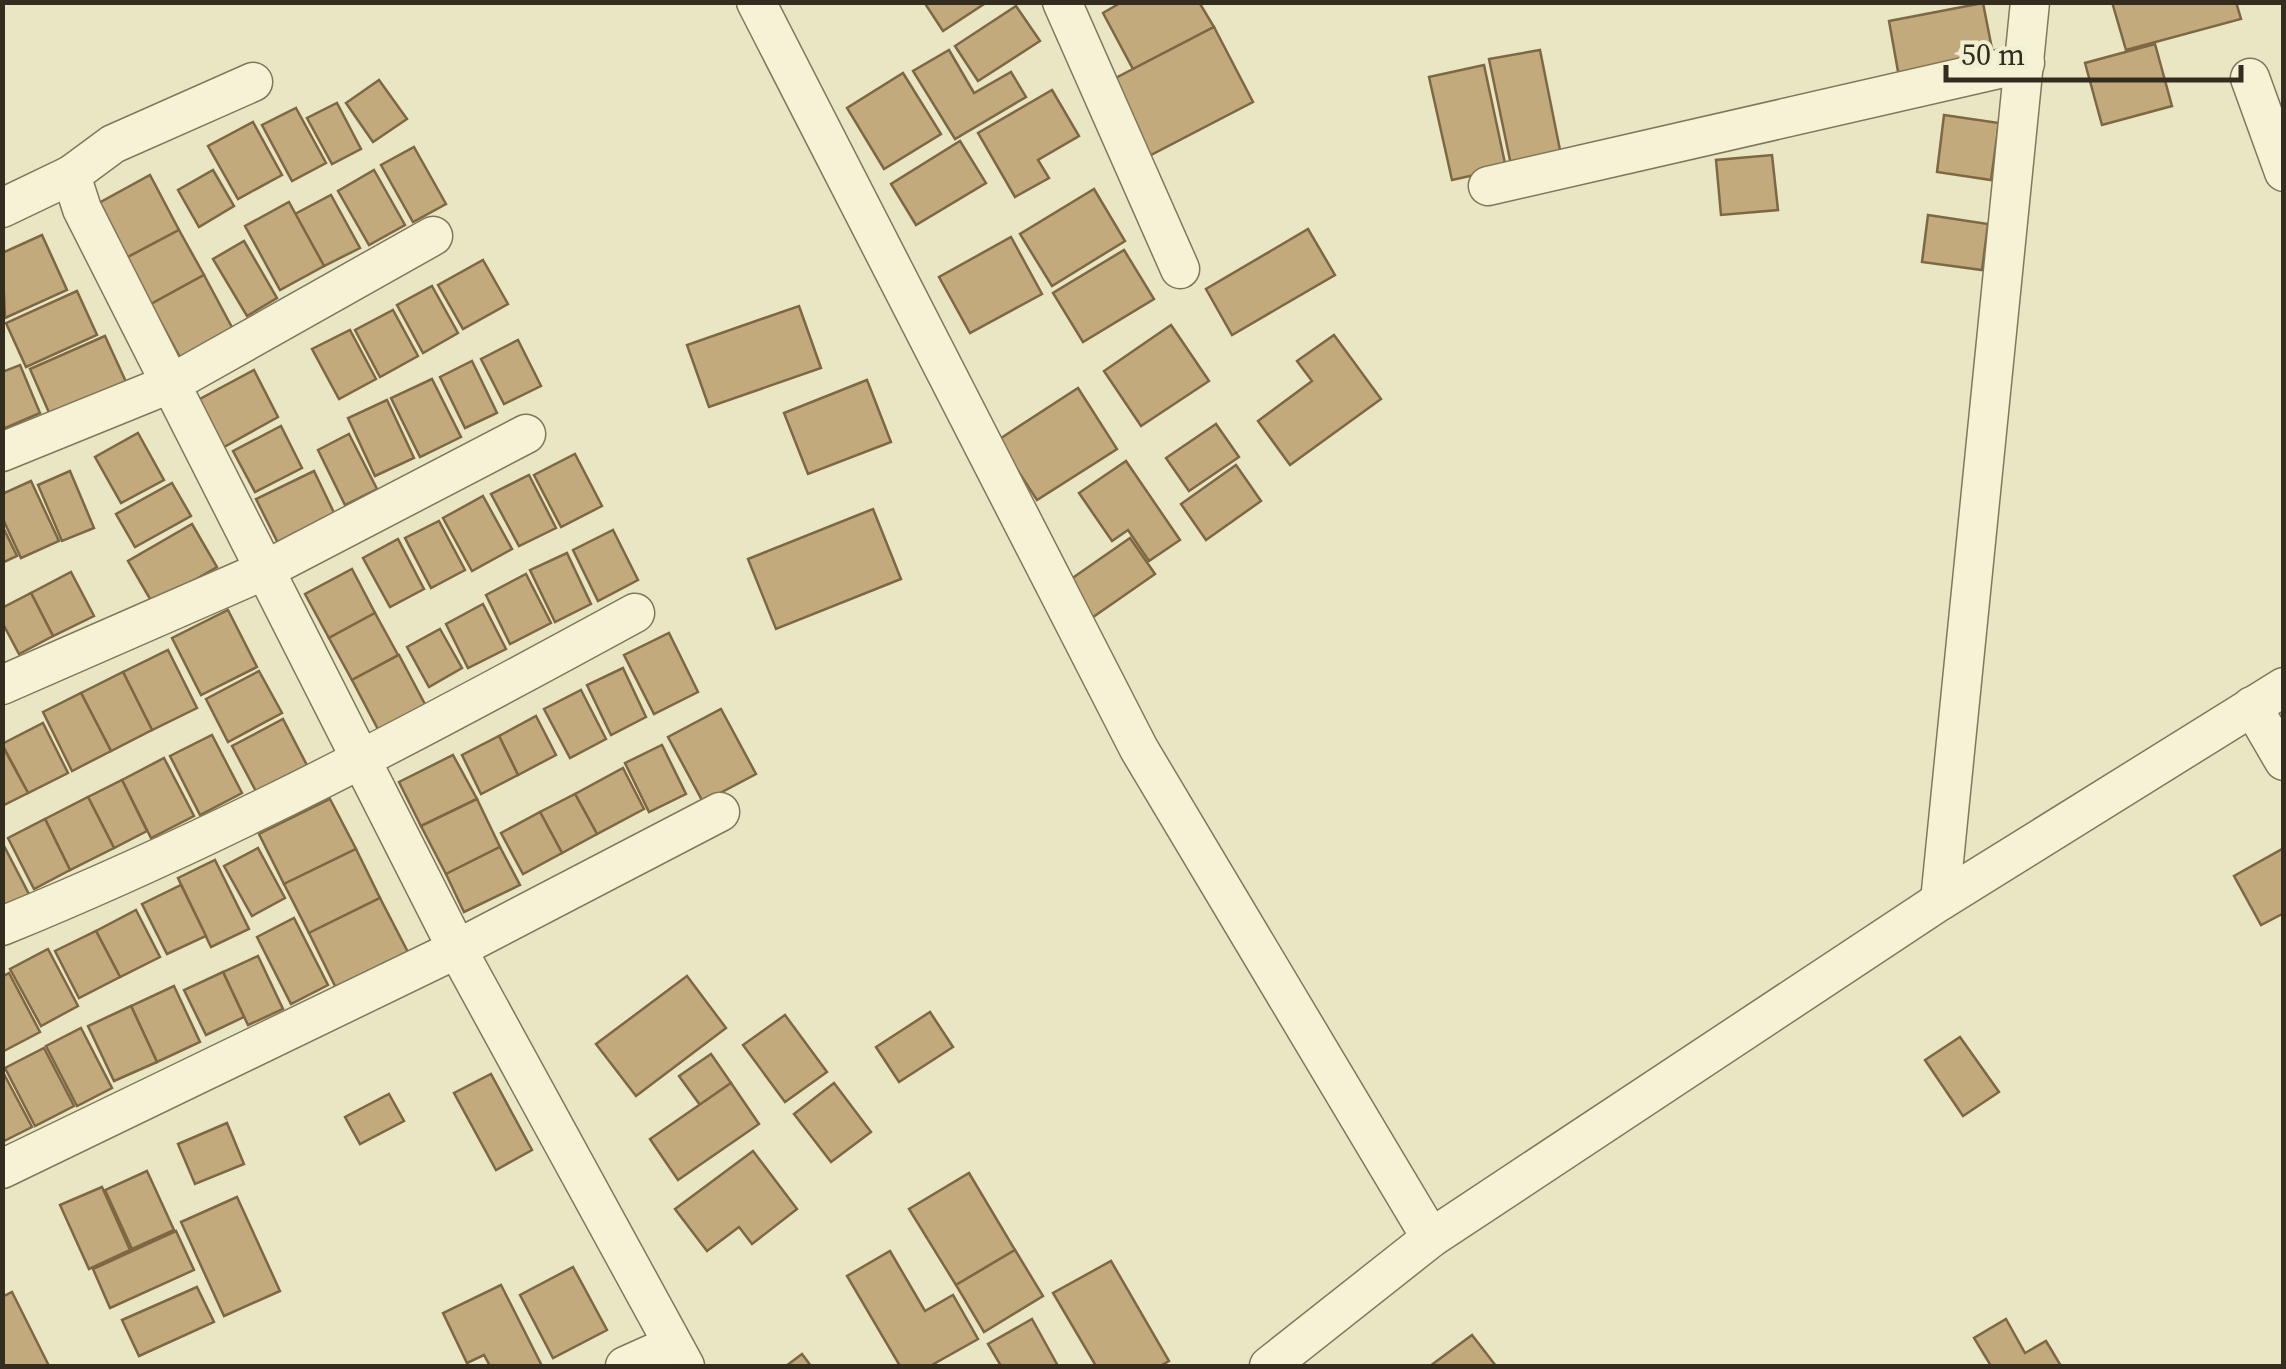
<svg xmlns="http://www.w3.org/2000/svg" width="2286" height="1369" viewBox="0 0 2286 1369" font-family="'Source Serif 4',serif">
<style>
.building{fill:#c3aa7c;stroke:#7e6844;stroke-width:2.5}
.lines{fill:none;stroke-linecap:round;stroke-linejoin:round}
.minor-casing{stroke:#81785c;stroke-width:41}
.minor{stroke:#f5f2d5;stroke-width:38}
</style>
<rect width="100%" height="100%" fill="#e9e6c3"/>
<g class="building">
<polygon points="924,2 983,2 984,4 943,31"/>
<polygon points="1122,2 1199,2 1214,27 1133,69 1103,13"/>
<polygon points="2112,2 2236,2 2241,19 2126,50"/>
<polygon points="1983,3 1994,59 1899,77 1889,21"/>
<polygon points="1016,6 1040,41 978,81 955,46"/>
<polygon points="1214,27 1253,102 1145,158 1106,83"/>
<polygon points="2155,44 2172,106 2102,125 2085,63"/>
<polygon points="949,50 974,93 1011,72 1026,97 955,139 913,71"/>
<polygon points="1540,50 1561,155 1511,165 1489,59"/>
<polygon points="1484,65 1506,168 1452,180 1429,77"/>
<polygon points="903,73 941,134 884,169 847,108"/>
<polygon points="379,80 407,119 373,142 346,103"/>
<polygon points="1052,90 1079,136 1038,160 1049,178 1015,197 978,133"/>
<polygon points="337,103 361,149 332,164 307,118"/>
<polygon points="296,108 326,163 292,181 262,125"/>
<polygon points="1944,115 1999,123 1991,180 1937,172"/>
<polygon points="253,122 282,175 238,199 208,146"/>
<polygon points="960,141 986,183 916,225 891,184"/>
<polygon points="414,147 446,204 413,222 381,165"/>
<polygon points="1772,155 1778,210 1721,215 1716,160"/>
<polygon points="213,170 234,206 199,227 178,190"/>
<polygon points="374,170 405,225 369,245 338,191"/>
<polygon points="150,175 179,230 126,258 97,204"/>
<polygon points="1094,189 1125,241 1052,286 1020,234"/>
<polygon points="331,195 360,248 324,266 295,214"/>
<polygon points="289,202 324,266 280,290 245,226"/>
<polygon points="1928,215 1988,224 1982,270 1922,262"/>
<polygon points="1308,229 1335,275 1232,335 1206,289"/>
<polygon points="179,230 204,275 151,304 126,258"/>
<polygon points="42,235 67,290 5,318 2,253"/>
<polygon points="1011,237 1042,294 970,333 939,277"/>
<polygon points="244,241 277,298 247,316 213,259"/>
<polygon points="1124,250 1154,299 1083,342 1053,293"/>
<polygon points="483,260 508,304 463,329 438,285"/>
<polygon points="204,275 235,333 182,361 151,304"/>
<polygon points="432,286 458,333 423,353 397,305"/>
<polygon points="77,291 97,335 26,367 6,323"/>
<polygon points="799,306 821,368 709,407 687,345"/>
<polygon points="393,310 418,356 380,377 355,330"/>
<polygon points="1171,325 1209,381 1141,426 1104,371"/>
<polygon points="350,330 376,379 339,399 312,349"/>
<polygon points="1334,335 1381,399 1290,465 1258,421 1312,381 1297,361"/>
<polygon points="105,336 127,384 51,417 30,369"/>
<polygon points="518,340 541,386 504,404 481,359"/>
<polygon points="472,361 497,413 465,428 440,377"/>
<polygon points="20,365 40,413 3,429 2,372"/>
<polygon points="254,370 278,417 224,447 198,400"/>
<polygon points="432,379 461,437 420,457 391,398"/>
<polygon points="867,380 891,442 808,474 784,413"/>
<polygon points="1078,388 1117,449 1037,500 998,440"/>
<polygon points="387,400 414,458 375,476 348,418"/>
<polygon points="1216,424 1239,457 1189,491 1166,458"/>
<polygon points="281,426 302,468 255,492 233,451"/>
<polygon points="138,433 164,480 121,503 95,457"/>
<polygon points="349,434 377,489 345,505 318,450"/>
<polygon points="575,454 602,506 561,527 534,475"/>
<polygon points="1126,461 1180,540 1149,561 1128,530 1112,541 1079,493"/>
<polygon points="1236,465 1261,501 1206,540 1181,504"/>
<polygon points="70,471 94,528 62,541 38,485"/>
<polygon points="314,471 338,521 281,549 256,499"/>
<polygon points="529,475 556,528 519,546 491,494"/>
<polygon points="31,481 59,541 21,558 2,517 2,494"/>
<polygon points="172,483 191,516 135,547 116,514"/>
<polygon points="483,496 512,549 472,571 443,518"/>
<polygon points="873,509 901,579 776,629 748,559"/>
<polygon points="439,521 465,570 431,588 405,538"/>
<polygon points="192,524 217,567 153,604 128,561"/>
<polygon points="2,525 17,556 2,563"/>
<polygon points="613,530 638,580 598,601 573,550"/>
<polygon points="1130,538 1155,574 1086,622 1061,586"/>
<polygon points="398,539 424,589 390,607 363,558"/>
<polygon points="567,553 591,604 555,622 530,570"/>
<polygon points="352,569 375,613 329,638 305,594"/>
<polygon points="71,572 94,616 53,636 31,593"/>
<polygon points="526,574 551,623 510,644 486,595"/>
<polygon points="31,593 53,636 19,654 2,622 2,608"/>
<polygon points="483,604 506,649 468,668 446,624"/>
<polygon points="228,610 257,667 201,695 172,638"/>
<polygon points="375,613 398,655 352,680 329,638"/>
<polygon points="440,629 462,668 429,687 407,647"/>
<polygon points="669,633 698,692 654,714 624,655"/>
<polygon points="168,650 197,708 152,730 123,672"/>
<polygon points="399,655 427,708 380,733 352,680"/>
<polygon points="623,668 646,717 611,735 587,685"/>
<polygon points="259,671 282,713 228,742 206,699"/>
<polygon points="123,672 152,730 111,751 81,693"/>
<polygon points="581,690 606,739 570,758 544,709"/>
<polygon points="81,693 111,751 72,771 43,712"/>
<polygon points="721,709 756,774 703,802 668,737"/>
<polygon points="536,716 556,755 518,775 499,736"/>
<polygon points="283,719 310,771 259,797 232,746"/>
<polygon points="43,723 68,773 28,793 2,744"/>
<polygon points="212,735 242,793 200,815 170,756"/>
<polygon points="499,736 518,775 481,794 462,755"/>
<polygon points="2,745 28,793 2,806"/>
<polygon points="662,745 686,794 649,812 625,763"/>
<polygon points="453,755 477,799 421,826 399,782"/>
<polygon points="164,758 194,816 151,838 122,780"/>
<polygon points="623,768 644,809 597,834 575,794"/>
<polygon points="122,780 147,831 114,848 88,797"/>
<polygon points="575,794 597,834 562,853 540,812"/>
<polygon points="88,797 114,848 70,870 45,819"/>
<polygon points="330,799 356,849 284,884 259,834"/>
<polygon points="477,799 500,847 446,874 421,826"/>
<polygon points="540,812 562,853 523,874 501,833"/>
<polygon points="45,819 70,870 34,889 8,838"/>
<polygon points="2,842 32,900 2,915"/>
<polygon points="500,847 520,885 464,912 446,874"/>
<polygon points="258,848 285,898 252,916 224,866"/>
<polygon points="2284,848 2284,913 2261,925 2234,876"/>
<polygon points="356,849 380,898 309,933 284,884"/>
<polygon points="215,860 249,929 211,947 178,878"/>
<polygon points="181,885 206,936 167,954 142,904"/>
<polygon points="380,898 411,958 339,994 309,933"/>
<polygon points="136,910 160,957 120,977 96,931"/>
<polygon points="294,918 328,985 291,1004 257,937"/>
<polygon points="96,931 120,977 79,998 55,951"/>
<polygon points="48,949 78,1006 41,1026 10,969"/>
<polygon points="258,956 283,1009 248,1025 223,972"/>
<polygon points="223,972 244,1017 206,1035 184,990"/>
<polygon points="9,973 40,1032 2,1052 2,977"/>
<polygon points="687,976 726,1028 636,1096 596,1044"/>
<polygon points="174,986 200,1042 157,1062 131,1006"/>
<polygon points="131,1006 157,1062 114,1081 88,1026"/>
<polygon points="930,1012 953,1047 899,1082 876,1047"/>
<polygon points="785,1015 827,1072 785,1102 743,1045"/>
<polygon points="81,1028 112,1088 77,1106 46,1046"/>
<polygon points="1960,1037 1999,1092 1963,1116 1925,1060"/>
<polygon points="44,1048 74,1106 35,1126 5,1068"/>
<polygon points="711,1054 731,1083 700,1105 679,1076"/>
<polygon points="4,1074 32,1127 2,1142 2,1075"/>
<polygon points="491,1074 532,1150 496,1170 454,1093"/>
<polygon points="731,1083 759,1124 678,1180 650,1139"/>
<polygon points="834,1083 871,1132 831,1162 794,1114"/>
<polygon points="389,1094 404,1121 360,1144 345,1117"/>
<polygon points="227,1123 244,1164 195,1184 178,1144"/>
<polygon points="753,1151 797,1209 752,1244 739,1227 707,1251 675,1209"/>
<polygon points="147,1171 174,1230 132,1249 105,1190"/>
<polygon points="969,1173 1015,1250 956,1285 909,1209"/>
<polygon points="102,1187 130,1250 89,1269 60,1205"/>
<polygon points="237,1197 280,1291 224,1316 181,1222"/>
<polygon points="176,1231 194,1270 110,1308 93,1269"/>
<polygon points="1015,1250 1043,1296 984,1332 956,1285"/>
<polygon points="890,1251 925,1311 953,1295 978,1339 930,1366 900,1366 847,1276"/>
<polygon points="1111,1261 1169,1361 1160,1366 1096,1366 1053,1293"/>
<polygon points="573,1267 607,1330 553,1358 520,1295"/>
<polygon points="501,1285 542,1366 490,1366 484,1355 467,1363 443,1313"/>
<polygon points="197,1287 214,1322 139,1356 122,1320"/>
<polygon points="12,1292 49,1366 2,1366 2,1297"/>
<polygon points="1032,1319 1058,1366 1001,1366 988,1344"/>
<polygon points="2006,1319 2025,1353 2046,1341 2061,1366 1991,1366 1974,1338"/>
<polygon points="1472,1335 1496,1366 1430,1366"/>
<polygon points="802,1354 811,1366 786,1366"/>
</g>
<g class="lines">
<g class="minor-casing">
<g id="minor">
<polyline points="756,2 1139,749 1431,1238"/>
<polyline points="1062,2 1180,269"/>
<polyline points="2250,78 2284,172"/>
<polyline points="253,82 113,144 71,175 82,209 457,949 685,1366"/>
<polyline points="1488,186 2025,63"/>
<polyline points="2,208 71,175"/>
<polyline points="2,452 172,383 433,236"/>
<polyline points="2,685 265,570 526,434"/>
<polyline points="2252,706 2284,761"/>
<polyline points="1940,901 2030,2"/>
<path d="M 2,926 C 221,837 428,726 635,613"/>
<polyline points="2,1169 457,949 720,812"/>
<polyline points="625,1366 672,1345"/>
<polyline points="1269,1366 1431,1238 1940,901 2284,687"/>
</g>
</g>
<use href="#minor" class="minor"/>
</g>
<rect width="2286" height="1369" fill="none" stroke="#322d1e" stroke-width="10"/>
<path d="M1946 65v15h295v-15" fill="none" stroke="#322d1e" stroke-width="5"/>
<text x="1961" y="65" font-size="30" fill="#322d1e" stroke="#f1efd1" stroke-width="8" paint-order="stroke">50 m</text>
</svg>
